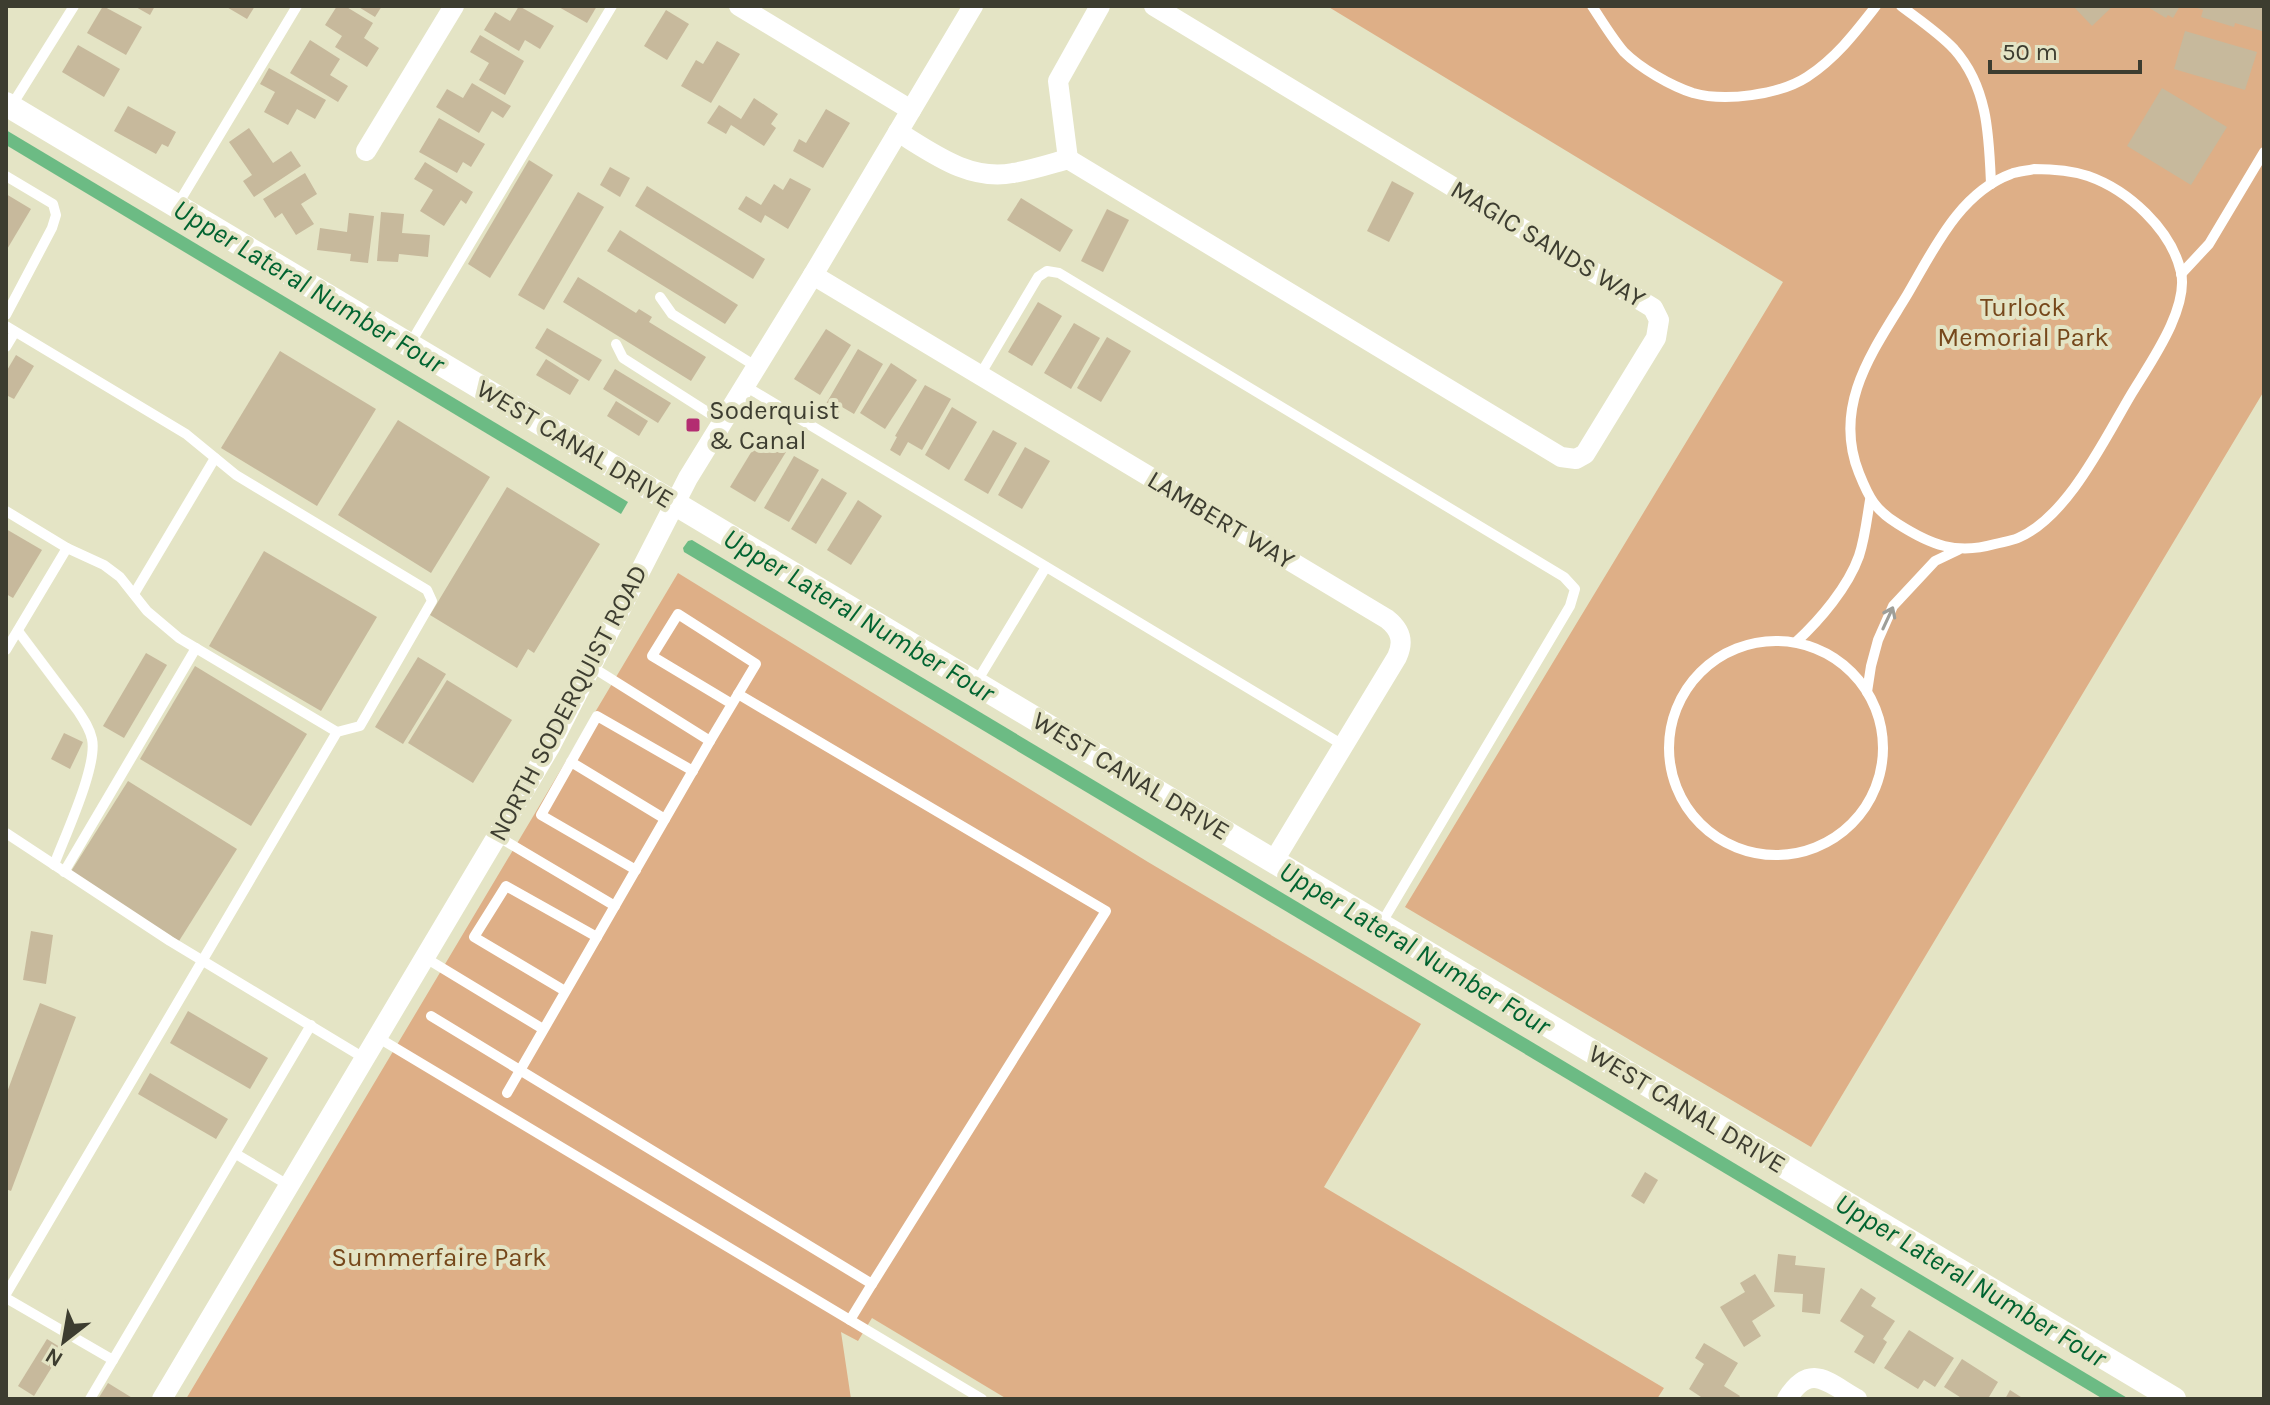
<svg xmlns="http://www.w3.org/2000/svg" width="2270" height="1405" viewBox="0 0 2270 1405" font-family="Karla,sans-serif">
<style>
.green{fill:#deaf87}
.water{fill:#6cbb84}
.building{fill:#c7b99c}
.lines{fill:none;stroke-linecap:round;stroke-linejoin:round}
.service{stroke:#fff;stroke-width:10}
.minor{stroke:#fff;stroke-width:20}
.tertiary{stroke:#fff;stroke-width:24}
.oneway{stroke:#9e9e98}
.poi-dot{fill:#b32d71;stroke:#e4e4c5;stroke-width:3}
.labels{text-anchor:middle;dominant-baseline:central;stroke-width:8;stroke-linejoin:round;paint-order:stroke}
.street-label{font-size:26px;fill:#3d3d30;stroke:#e4e4c5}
.park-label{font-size:26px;fill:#76481b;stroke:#e4e4c5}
.poi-label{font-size:26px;fill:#3d3d30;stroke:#e4e4c5;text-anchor:start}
.water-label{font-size:28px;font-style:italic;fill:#006330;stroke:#e4e4c5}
</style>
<rect width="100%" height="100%" fill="#e4e4c5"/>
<g class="green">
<polygon points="1327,6 2264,6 2264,391 1811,1147 1405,907 1783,282"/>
<polygon points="678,573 1148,862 1421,1024 1324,1187 1664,1388 1657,1399 1007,1399 872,1318 858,1341 841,1332 851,1399 186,1399"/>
</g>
<g class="water">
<polygon points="6,130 628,502 621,514 6,145"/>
<polygon points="692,540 2129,1399 2103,1399 684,552 683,548 688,541"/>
</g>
<g class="building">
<polygon points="103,6 142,27 126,55 87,33"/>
<polygon points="134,6 155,6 150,15"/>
<polygon points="225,6 255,6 247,19"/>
<polygon points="337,6 345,6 373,23 364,38 379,48 367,67 335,47 342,36 325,25"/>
<polygon points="357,6 382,6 375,17"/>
<polygon points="519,6 554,26 540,49 525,40 519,51 484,30 495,12 510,21"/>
<polygon points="557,6 597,6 587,23"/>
<polygon points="2073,6 2113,6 2092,26"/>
<polygon points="2146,6 2180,6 2173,18 2168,15 2166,18"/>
<polygon points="2192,6 2264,6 2262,31 2235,23 2234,27 2201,17 2203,10"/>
<polygon points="666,10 689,24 667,60 644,46"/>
<polygon points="2185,31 2257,52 2245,90 2174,69"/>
<polygon points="480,35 524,61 505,95 479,80 489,63 470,52"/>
<polygon points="310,40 340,59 330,75 348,86 338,102 290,73"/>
<polygon points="717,41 740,54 711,103 681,86 696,60 703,64"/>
<polygon points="78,45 120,69 104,97 62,72"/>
<polygon points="269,68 326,100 315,119 297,109 288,125 264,112 275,92 260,84"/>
<polygon points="472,83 511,106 503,118 492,111 479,133 436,107 447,89 463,98"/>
<polygon points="2162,88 2227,127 2191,185 2127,146"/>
<polygon points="754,98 778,114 771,124 776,128 764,146 731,125 726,134 707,123 719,105 741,119"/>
<polygon points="128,106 176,132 168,147 162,144 156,154 114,131"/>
<polygon points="826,109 850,123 823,168 793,151 799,139 806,143"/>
<polygon points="439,118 485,144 471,167 463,162 457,173 419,152"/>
<polygon points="249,128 273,163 291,151 301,166 254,197 243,181 252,175 229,142"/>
<polygon points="529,160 553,175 490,278 468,264"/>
<polygon points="425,162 473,192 466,204 461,200 444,226 420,211 433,190 414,179"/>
<polygon points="610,167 630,178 620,197 600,185"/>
<polygon points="305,173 317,194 301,204 314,224 296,235 282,213 275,218 263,199"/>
<polygon points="790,178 811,189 788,229 765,215 761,223 738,209 746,196 761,205 774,184 783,190"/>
<polygon points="1392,181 1414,193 1389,242 1367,231"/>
<polygon points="647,186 765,259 753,279 635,206"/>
<polygon points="578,192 604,207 544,310 518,295"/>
<polygon points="6,194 31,209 6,251"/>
<polygon points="1021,198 1073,230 1060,252 1007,220"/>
<polygon points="1107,209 1129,220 1103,272 1081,261"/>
<polygon points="381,212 404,214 402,233 430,235 428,257 399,254 398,262 377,261"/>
<polygon points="349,213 374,216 368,263 350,261 351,254 317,250 320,228 347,232"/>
<polygon points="620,230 738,305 725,324 607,251"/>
<polygon points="578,277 636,313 639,309 652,317 649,322 706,357 691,381 563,302"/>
<polygon points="1038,302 1062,316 1032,366 1008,352"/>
<polygon points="1074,323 1100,338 1071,389 1044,373"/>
<polygon points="547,328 602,360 589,381 535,348"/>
<polygon points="826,329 851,345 820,395 794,379"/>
<polygon points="1107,337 1131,351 1101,402 1077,388"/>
<polygon points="858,349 883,364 854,414 842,407 833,422 820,414"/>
<polygon points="280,351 376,409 317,506 221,448"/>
<polygon points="16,355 34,366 14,399 6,395 6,372"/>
<polygon points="546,359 579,380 570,395 536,375"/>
<polygon points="891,363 917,380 885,429 860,413"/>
<polygon points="615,369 671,403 658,423 603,389"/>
<polygon points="925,385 951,399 922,450 908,442 900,456 890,450 897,437 895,436"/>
<polygon points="616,401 648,421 639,436 607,416"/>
<polygon points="952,407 977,422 949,470 925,455"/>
<polygon points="398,420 490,477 431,573 338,515"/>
<polygon points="993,430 1017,443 988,494 964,480"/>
<polygon points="761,436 786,452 755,502 730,487"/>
<polygon points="1025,447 1050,461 1022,509 998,495"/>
<polygon points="794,456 819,470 789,522 764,508"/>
<polygon points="822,478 847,493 816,544 791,529"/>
<polygon points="507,487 600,544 534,653 528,649 517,668 430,615"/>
<polygon points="858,500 882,516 851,565 827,550"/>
<polygon points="6,529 42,550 13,598 6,594"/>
<polygon points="264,551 377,617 321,711 209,646"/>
<polygon points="146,653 167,665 124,738 103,726"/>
<polygon points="418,657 446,674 403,744 375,727"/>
<polygon points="195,666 307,734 251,826 140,759"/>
<polygon points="447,680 512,720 473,783 408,743"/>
<polygon points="64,733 83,742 70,769 51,759"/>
<polygon points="128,781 237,849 179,941 70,873"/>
<polygon points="31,931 53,935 46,984 23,980"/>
<polygon points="40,1003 76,1017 11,1191 6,1189 6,1095"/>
<polygon points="188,1011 268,1058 250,1089 170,1043"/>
<polygon points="150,1073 228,1119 216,1139 138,1094"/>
<polygon points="1645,1172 1658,1180 1644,1204 1631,1196"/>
<polygon points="1778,1254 1796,1256 1795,1265 1825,1268 1820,1314 1802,1312 1803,1294 1774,1292"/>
<polygon points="1755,1274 1775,1306 1752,1321 1761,1336 1744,1347 1720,1307 1745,1292 1740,1283"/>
<polygon points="1861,1288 1876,1298 1871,1306 1895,1321 1883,1339 1887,1342 1874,1364 1854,1352 1864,1336 1840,1321"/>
<polygon points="1909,1330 1954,1358 1935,1387 1924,1380 1918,1389 1884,1368"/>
<polygon points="47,1339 63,1349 34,1396 18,1386"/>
<polygon points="1704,1343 1738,1363 1724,1386 1740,1396 1738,1399 1704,1399 1689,1389 1704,1364 1695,1358"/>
<polygon points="1962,1359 1998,1382 1989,1397 1992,1399 1963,1399 1944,1387"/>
<polygon points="108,1383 134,1399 98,1399"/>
<polygon points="2010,1390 2024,1399 2005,1399"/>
</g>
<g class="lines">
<g class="service">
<path d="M 1592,6 C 1602,21 1612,38 1624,52 C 1640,68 1671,86 1693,93 C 1725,102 1779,95 1807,77 C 1836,58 1855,33 1876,6"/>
<path d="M 1901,6 C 1918,19 1939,33 1954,49 C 1988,87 1989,136 1991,184"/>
<polyline points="12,105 74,6"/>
<path d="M 2034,169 C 2053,169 2070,170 2088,176 C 2128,190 2171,229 2181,272 C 2189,309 2150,363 2132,393 C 2105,438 2068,517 2018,538 C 2011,541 2002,542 1995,544 C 1956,555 1931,545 1898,524 C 1875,510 1869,498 1859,473 C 1832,405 1873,351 1907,295 C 1933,251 1959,193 2011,174 C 2018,171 2027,171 2034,169 Z"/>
<polyline points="6,176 53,204 56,215 52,228 6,315"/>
<polyline points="178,204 297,6"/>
<polyline points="2181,274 2209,244 2264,152"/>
<polyline points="660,297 672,314 757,367"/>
<polyline points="6,326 186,434 236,475 427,590 432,601 360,726 337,732"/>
<polyline points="410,344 612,6"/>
<polyline points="616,344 623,358 723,422"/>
<polyline points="6,347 15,332"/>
<polyline points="980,375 1038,277 1047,271 1059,273 1564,577 1575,589 1570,606 1381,924"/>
<polyline points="745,386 1343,745"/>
<polyline points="6,511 67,548 6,650"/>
<polyline points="134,594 215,458"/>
<path d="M 18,631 L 78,711 C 84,720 90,729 92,739 C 98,766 64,838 54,865"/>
<circle cx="1776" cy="748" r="107"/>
<path d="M 1796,642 C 1820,620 1848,587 1859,556 C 1865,538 1867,518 1870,500"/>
<polyline points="976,683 1046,567"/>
<polyline points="1867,692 1871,666 1878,640 1893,606 1935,561 1958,550"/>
<polyline points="710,741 756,664 678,614 652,656 732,704"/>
<polyline points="571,762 597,716 693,771"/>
<polyline points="6,833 170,941 364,1058"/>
<polyline points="497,836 615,906"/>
<polyline points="636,870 541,815 571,762 665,819"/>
<polyline points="64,872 196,648"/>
<polyline points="424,957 543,1029"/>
<polyline points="565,991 474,937 506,886 597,937"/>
<polyline points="431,1016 872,1284 1106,911 738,694"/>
<polyline points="377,1037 982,1399"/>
<polyline points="507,1093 710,741 592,667"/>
<polyline points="236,1154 288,1185"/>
<polyline points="6,1294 337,732 179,638 147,611 120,577 104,565 67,548"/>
<polyline points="6,1298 113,1360 311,1025"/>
<polyline points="850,1320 872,1284"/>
<polyline points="90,1399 113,1360"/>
</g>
<g class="minor">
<polyline points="739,6 911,110"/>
<path d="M 898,132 C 934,154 969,181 1013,173 C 1032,170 1050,164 1068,159 L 1561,457 L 1576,459 L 1585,454 L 1656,338 L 1659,320 L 1653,308 L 1154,6"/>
<polyline points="366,151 454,6"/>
<polyline points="1068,159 1058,81 1100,6"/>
<path d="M 813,275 L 1387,619 C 1401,630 1404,642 1397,657 L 1273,862"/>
<polyline points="162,1399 550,747 688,478 813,275 973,6"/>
<path d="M 1787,1399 C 1810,1362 1827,1382 1857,1399"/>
</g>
<polyline class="tertiary" points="6,104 2174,1399"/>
</g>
<defs><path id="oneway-shaft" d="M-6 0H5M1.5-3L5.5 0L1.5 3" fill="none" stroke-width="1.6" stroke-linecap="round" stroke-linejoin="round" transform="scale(2)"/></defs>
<use class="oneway" href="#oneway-shaft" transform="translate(1888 618) rotate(-65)"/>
<rect class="poi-dot" x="685" y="417" width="16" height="16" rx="4"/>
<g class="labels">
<g class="street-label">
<text transform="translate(1548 244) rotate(31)">MAGIC SANDS WAY</text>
<text transform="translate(575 444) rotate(31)">WEST CANAL DRIVE</text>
<text transform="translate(1221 520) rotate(31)">LAMBERT WAY</text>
<text transform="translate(568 703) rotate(-62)">NORTH SODERQUIST ROAD</text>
<text transform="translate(1131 776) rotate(31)">WEST CANAL DRIVE</text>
<text transform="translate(1687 1109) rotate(31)">WEST CANAL DRIVE</text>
</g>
<g class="park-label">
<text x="2023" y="307">Turlock<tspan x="2023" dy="30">Memorial Park</tspan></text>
<text x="439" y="1257">Summerfaire Park</text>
</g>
<g class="poi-label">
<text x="709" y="410">Soderquist<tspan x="709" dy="30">&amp; Canal</tspan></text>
</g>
<g class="water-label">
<text transform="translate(309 286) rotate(31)">Upper Lateral Number Four</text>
<text transform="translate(859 615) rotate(31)">Upper Lateral Number Four</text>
<text transform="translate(1415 948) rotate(31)">Upper Lateral Number Four</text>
<text transform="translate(1971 1280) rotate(31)">Upper Lateral Number Four</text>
</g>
</g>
<rect width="2270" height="1405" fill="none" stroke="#3d3d30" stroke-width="16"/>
<g transform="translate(64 1341) rotate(211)" stroke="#e4e4c5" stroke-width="6" paint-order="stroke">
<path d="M0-6L14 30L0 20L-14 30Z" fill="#3d3d30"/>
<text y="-12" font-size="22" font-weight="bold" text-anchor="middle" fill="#3d3d30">N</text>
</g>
<path d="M1990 60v12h150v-12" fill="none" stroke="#3d3d30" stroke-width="4"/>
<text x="2002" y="60" font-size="24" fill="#3d3d30" stroke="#e4e4c5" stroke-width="6" paint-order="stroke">50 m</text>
</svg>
